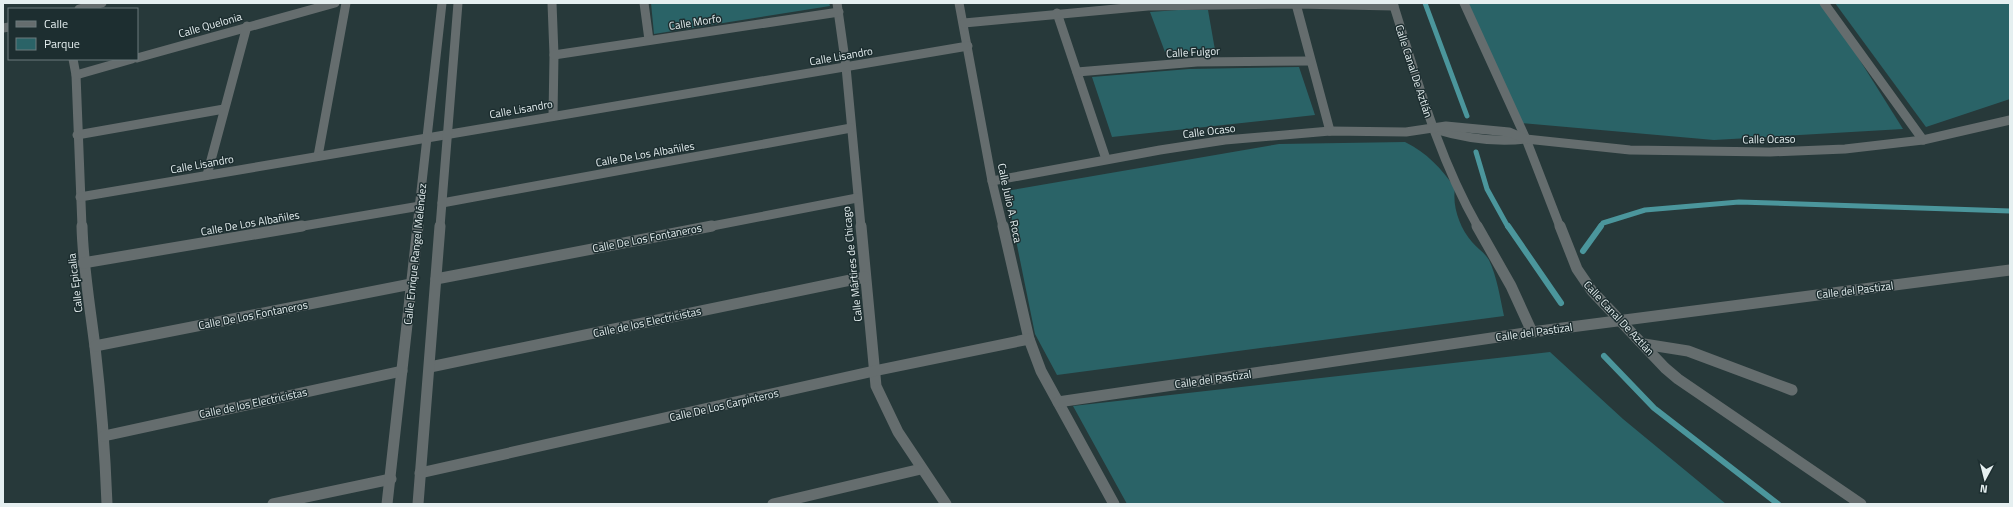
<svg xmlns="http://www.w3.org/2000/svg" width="2013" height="507" viewBox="0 0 2013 507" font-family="'Titillium Web',sans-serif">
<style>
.green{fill:#2a6367}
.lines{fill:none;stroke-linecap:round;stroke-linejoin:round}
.stream-far1{stroke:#4b969c;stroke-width:5}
.stream{stroke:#4b969c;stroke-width:6}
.minor-far1{stroke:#656d6e;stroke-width:9}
.minor{stroke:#656d6e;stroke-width:11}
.labels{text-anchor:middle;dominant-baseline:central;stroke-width:3;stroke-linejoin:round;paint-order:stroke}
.street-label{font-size:11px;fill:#e5eff0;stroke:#1d2e30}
</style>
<rect width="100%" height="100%" fill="#27393a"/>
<g class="green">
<polygon points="651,3 829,3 830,6 654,34"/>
<polygon points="1466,3 1824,3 1903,129 1714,140 1521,123"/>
<polygon points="1835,3 2010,3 2010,99 1926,127"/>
<polygon points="1178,10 1208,10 1215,50 1165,52 1150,12"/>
<polygon points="1299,67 1315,115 1112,137 1092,77 1189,69"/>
<path d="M 1405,142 C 1427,153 1441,168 1455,188 C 1452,207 1460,228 1472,242 C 1477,248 1485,253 1489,260 C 1497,277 1500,297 1504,316 L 1057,375 L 1035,334 L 1006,191 L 1279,144 Z"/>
<polygon points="1550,352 1623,419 1726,504 1127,504 1073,406"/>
</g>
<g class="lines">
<g class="stream-far1">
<polyline points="1425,3 1467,116"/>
<polyline points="1476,152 1487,189 1508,227"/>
<polyline points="1600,227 1603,223 1645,210 1739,202 2010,211"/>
</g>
<g class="stream">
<polyline points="1508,226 1561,303"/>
<polyline points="1583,251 1601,226"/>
<polyline points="1604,356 1654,408 1778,504"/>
</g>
<g class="minor-far1">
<polyline points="552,3 554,55 553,116"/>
<polyline points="644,3 649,40"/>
<polyline points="837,3 846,67 861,227"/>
<polyline points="959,3 992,181 1003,227"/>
<path d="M 1393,3 C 1417,79 1438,157 1478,227"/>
<polyline points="1464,3 1526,139 1560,227"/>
<polyline points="1824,3 1923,140"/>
<polyline points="1296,4 1330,131"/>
<polyline points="79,9 102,3"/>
<polyline points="1057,13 1106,159"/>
<polyline points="964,23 1148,6 1296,4 1394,6"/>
<polyline points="3,28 9,27"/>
<polyline points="554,55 839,12"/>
<polyline points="137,58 335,3"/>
<polyline points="73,59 76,75 82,227"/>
<polyline points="1077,72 1197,62 1310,61"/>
<polyline points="76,75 132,59"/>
<path d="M 1434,129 C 1464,138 1495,143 1526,139"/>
<polyline points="77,135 224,109"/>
<polyline points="318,156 346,3"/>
<polyline points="207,175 247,26"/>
<polyline points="992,181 1160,150 1225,140 1330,131 1406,132 1446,126 1509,132 1526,139 1630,150 1770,152 1845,149 1923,140 2010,120"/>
<polyline points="80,197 968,46"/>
<polyline points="442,203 851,128"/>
<polyline points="297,227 420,206"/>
<polyline points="417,227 442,3"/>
<polyline points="440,227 458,3"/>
<polyline points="707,227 857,198"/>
</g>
<g class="minor">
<path d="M 82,226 C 83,267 90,306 95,347 C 101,399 105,451 107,504"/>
<polyline points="861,226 876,386 898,432 946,504"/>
<polyline points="1003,226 1029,339 1041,371 1114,504"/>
<polyline points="1477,226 1511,286 1532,332"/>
<polyline points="1560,226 1577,269 1592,291 1665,368 1678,379 1861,504"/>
<polyline points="83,263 302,226"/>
<polyline points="436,279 712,226"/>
<polyline points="1644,344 1688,351 1792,390"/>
<polyline points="95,346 411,284"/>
<polyline points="430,367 865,277"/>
<polyline points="1058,402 1532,332 2010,270"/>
<polyline points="104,436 402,371"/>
<polyline points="420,473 874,371 1029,339"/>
<polyline points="273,504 391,479"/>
<polyline points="387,504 418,226"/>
<polyline points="418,504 440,226"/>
<polyline points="773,504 921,469"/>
</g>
</g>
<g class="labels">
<g class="street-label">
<text transform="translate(695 22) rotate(-9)">Calle Morfo</text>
<text transform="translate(210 25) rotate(-16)">Calle Quelonia</text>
<text transform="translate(1193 52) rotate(-3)">Calle Fulgor</text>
<text transform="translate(841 56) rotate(-10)">Calle Lisandro</text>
<text transform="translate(1414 71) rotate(72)">Calle Canal De Aztlán</text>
<text transform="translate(521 109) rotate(-10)">Calle Lisandro</text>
<text transform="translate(1209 131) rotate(-7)">Calle Ocaso</text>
<text transform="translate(1769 139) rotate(-1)">Calle Ocaso</text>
<text transform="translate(645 154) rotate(-10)">Calle De Los Albañiles</text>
<text transform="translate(202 164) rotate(-10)">Calle Lisandro</text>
<text transform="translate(1010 203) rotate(78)">Calle Julio A. Roca</text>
<text transform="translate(250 223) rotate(-10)">Calle De Los Albañiles</text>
<text transform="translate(647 238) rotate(-11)">Calle De Los Fontaneros</text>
<text transform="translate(415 254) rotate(-84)">Calle Enrique Rangel Meléndez</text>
<text transform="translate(852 264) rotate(-96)">Calle Mártires de Chicago</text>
<text transform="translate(75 283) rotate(-97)">Calle Epicalia</text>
<text transform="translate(1855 290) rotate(-7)">Calle del Pastizal</text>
<text transform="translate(253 315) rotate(-11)">Calle De Los Fontaneros</text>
<text transform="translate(1619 318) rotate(47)">Calle Canal De Aztlán</text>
<text transform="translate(647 322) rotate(-12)">Calle de los Electricistas</text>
<text transform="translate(1534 332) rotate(-8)">Calle del Pastizal</text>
<text transform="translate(1213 379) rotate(-8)">Calle del Pastizal</text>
<text transform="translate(253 403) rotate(-12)">Calle de los Electricistas</text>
<text transform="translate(724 405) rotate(-13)">Calle De Los Carpinteros</text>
</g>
</g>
<rect width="2013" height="507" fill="none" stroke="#e5eff0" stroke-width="8"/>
<rect x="8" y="8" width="130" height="52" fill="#1d2e30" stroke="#6d7b7d"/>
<rect x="16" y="21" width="20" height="6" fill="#656d6e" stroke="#6d7b7d"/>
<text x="44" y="28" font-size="12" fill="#e5eff0">Calle</text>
<rect x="16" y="38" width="20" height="12" fill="#2a6367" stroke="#6d7b7d"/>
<text x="44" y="48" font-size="12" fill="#e5eff0">Parque</text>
<g transform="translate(1985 479) rotate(187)" stroke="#1d2e30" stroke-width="3" paint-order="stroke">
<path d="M0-3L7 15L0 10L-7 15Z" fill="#e5eff0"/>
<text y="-6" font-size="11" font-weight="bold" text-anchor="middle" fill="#e5eff0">N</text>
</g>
</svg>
